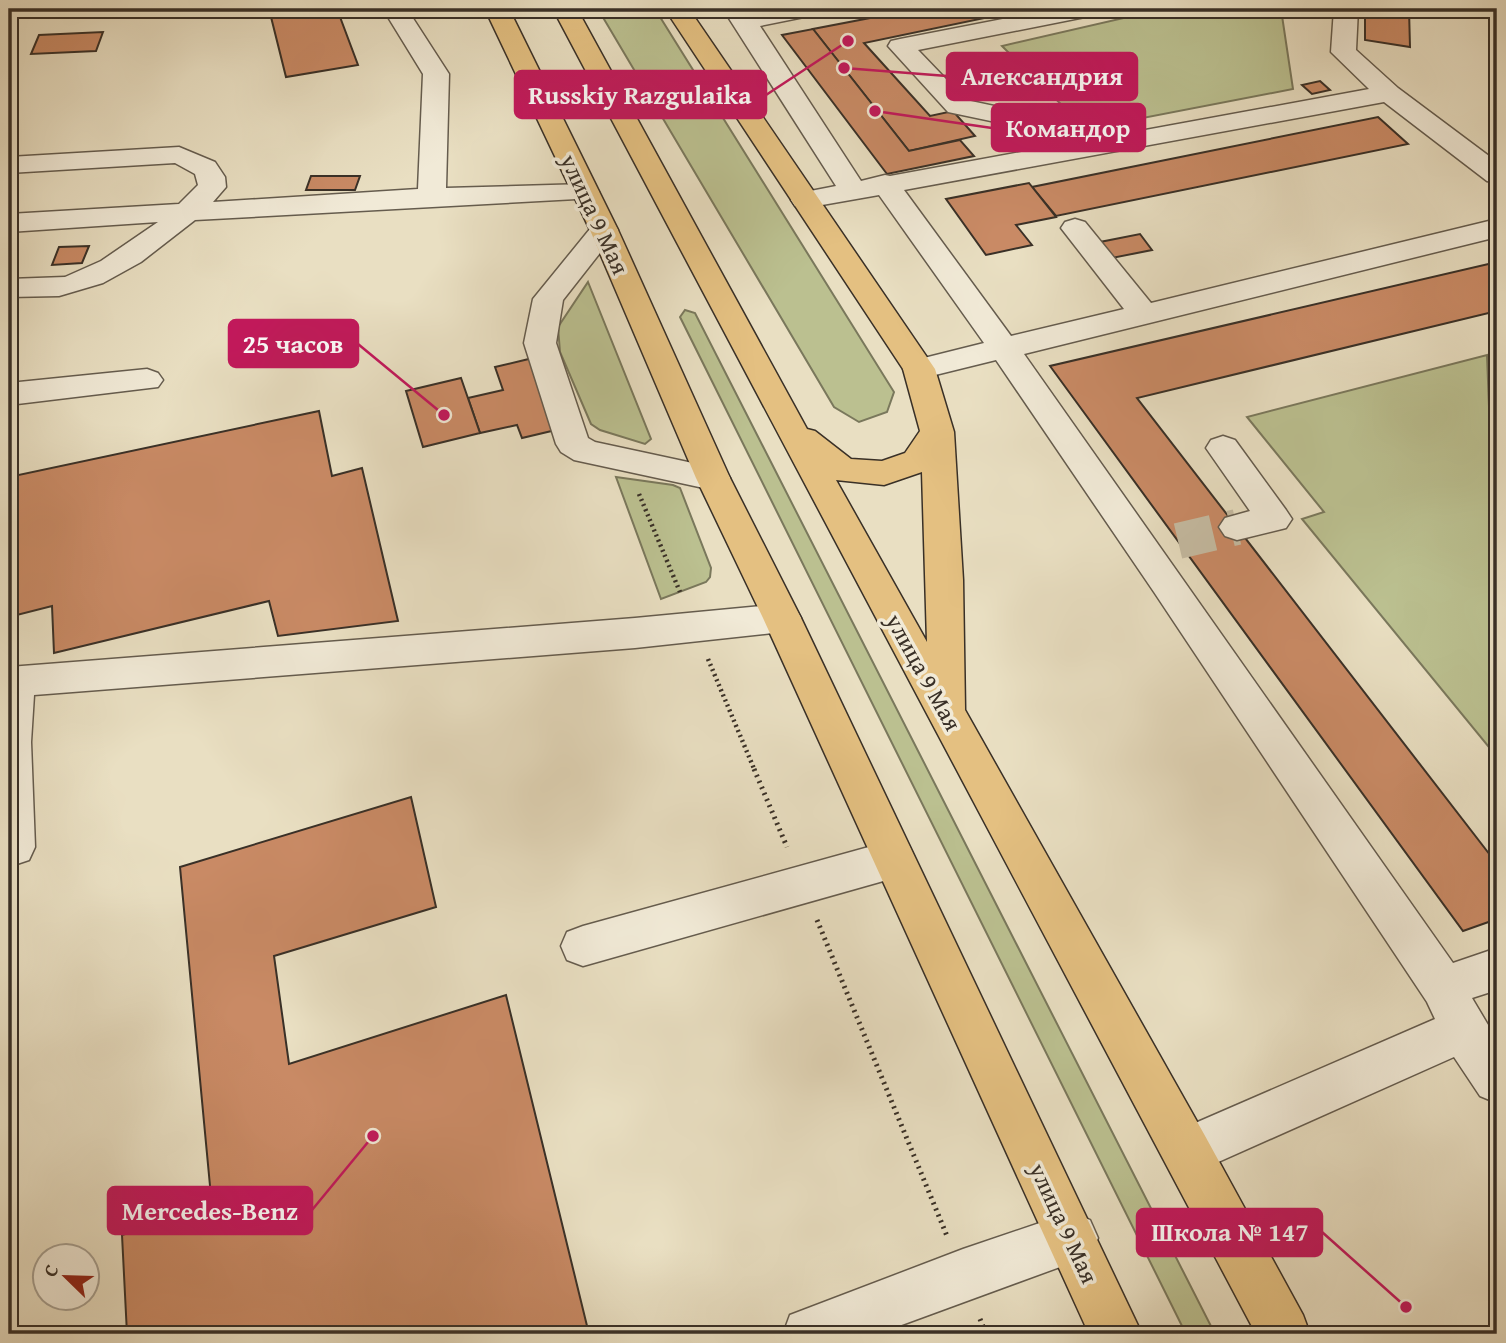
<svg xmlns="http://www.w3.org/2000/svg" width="1506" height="1343" viewBox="0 0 1506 1343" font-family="'Gentium Book Plus',serif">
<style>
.green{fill:#bbc090;stroke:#7a785c;stroke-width:2}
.building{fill:#c98a65;stroke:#393027;stroke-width:2}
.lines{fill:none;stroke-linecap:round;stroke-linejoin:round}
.minor-tunnel{stroke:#c6bca3;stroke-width:36;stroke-dasharray:36 18;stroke-linecap:butt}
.minor-casing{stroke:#655c4e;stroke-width:3}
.major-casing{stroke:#393027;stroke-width:3}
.path-far1{stroke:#393027;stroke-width:4.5;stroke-dasharray:2 3.5;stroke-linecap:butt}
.path{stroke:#393027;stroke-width:5;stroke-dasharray:2 4.5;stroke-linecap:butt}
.minor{fill:#f1ead7;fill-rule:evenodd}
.major{fill:#e4c081;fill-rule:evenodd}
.labels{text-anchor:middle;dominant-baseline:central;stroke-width:7;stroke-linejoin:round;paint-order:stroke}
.street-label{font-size:24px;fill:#393027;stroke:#f1ead7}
.leader{fill:none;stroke:#c2185b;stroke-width:2.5}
.callout-dot{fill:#c2185b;stroke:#f1ead7;stroke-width:2.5}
.callout{fill:#c2185b;stroke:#c2185b;stroke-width:2.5}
.callout-label{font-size:26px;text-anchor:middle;font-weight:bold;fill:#fff}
</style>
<rect width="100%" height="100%" fill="#e9dfc2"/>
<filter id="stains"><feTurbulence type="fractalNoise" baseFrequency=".00286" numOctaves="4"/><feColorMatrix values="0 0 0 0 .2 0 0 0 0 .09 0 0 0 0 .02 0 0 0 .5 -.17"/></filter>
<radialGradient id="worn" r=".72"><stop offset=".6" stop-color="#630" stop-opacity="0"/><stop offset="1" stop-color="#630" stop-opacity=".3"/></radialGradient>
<g class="green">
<polygon points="598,9 655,9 894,392 887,412 859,422 834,407"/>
<polygon points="1147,9 1281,9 1293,89 1086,129 1002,46 1150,12"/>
<polygon points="588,282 651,439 645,444 600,430 591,424 560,352 558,327"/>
<polygon points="685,310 695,313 1215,1334 1186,1334 680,317"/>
<polygon points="1487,355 1497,614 1497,757 1302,519 1324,512 1247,417"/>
<polygon points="616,477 673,485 680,488 711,568 710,577 706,582 661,599"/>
</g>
<g class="building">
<polygon points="269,9 337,9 358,65 286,77"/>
<polygon points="917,9 1028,9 864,43 930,116 953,111 975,136 909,151 813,29"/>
<polygon points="1365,9 1409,9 1410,47 1365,40"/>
<polygon points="813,29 909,151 960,140 974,156 887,174 782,35"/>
<polygon points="103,32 96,51 31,54 39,35"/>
<polygon points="1320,81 1330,90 1312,94 1302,85"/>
<polygon points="1378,117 1408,144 1056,216 1032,187"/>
<polygon points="311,176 360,176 355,190 306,190"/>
<polygon points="1029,183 1056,217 1016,225 1032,245 986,255 946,199"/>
<polygon points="1140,234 1152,250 1112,258 1100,242"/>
<polygon points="89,246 82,263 52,265 59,247"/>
<polygon points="1497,262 1497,311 1137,398 1497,864 1497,919 1463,931 1050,366"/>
<polygon points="533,358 560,429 522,438 517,425 480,433 468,398 503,390 495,367"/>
<polygon points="461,378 480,433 423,447 406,391"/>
<polygon points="319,411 332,476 362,468 398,621 278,636 269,601 54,653 52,606 9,617 9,477"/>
<polygon points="411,797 436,907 274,956 289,1064 506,995 589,1334 127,1334 122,1235 212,1207 180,867"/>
</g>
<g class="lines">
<polyline class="minor-tunnel" points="1178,541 1237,527"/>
<g class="minor-casing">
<g id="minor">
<polygon points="383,9 407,9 449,74 446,188 585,184 595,186 599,192 595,198 195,220 141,262 103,283 59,296 9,297 9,279 65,277 101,261 158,222 9,232 9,214 179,204 198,185 195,174 175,163 9,173 9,157 179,147 215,162 225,177 226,187 213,202 418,189 423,74"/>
<polygon points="723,9 747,9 751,14 776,9 823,9 819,14 760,26 861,181 885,175 890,176 1043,148 1024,128 948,112 888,46 891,41 900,39 1054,9 1102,9 1098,14 1090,16 918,50 966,100 1042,116 1069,144 1369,89 1331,52 1334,9 1358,9 1356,50 1398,88 1497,162 1497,183 1487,181 1384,102 904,190 1011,336 1124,309 1061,228 1065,222 1075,219 1085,222 1151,303 1497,219 1497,237 1024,354 1453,963 1497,948 1497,990 1472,998 1497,1040 1497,1103 1480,1096 1454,1057 1187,1176 1170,1168 1162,1151 1170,1134 1435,1019 1427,1002 1154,592 996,360 919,379 908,376 903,369 908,362 984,343 879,195 805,208 795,206 791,200 795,194 836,186"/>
<polygon points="604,221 614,224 618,230 563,300 556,343 588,438 595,442 725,470 730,478 725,486 713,490 574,460 561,452 556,444 524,343 533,299 594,224"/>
<polygon points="147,369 158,373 163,380 158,387 9,405 9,383"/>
<polygon points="1223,436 1235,440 1286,510 1292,519 1286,528 1237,540 1225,536 1219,527 1225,518 1250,511 1206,448 1211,440"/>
<polygon points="782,604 795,608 801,618 795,628 782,632 635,648 34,695 31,742 35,847 29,860 14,865 9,863 9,667 635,618"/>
<polygon points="894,840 909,846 915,859 909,872 894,878 583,966 567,960 561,946 567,932 583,926"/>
<polygon points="1072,1212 1090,1220 1098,1238 1090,1256 877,1334 783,1334 790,1315 963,1249"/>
</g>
</g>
<g class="major-casing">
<g id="major">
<polygon points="485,9 509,9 618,230 730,478 801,618 1142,1334 1089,1334 763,618 696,478 590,230"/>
<path d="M 553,9 L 577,9 L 807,429 L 815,431 L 851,459 L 882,461 L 905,453 L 920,431 L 903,369 L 665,9 L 689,9 L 935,369 L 954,432 L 963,580 L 965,710 L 1204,1134 L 1303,1315 L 1310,1334 L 1256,1334 ZM 922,472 L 927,642 L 836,480 L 884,485 Z"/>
</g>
</g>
<g class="path-far1">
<polyline points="639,494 680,592"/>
<polyline points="708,659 755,771"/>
</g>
<g class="path">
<polyline points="754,769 787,847"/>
<polyline points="817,920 947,1236"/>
<polyline points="980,1319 986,1334"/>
</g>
<use href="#minor" class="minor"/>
<use href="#major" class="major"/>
</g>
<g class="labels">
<g class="street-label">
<text transform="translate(595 214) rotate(65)">улица 9 Мая</text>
<text transform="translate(924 672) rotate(61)">улица 9 Мая</text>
<text transform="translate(1064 1223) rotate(65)">улица 9 Мая</text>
</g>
</g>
<path class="leader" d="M844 68L947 76M848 41L766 95M875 111L992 128M444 415L358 344M373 1136L312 1210M1406 1307L1322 1232"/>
<g class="callout-dot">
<circle cx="844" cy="68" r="7"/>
<circle cx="848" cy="41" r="7"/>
<circle cx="875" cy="111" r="7"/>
<circle cx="444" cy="415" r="7"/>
<circle cx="373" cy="1136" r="7"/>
<circle cx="1406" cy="1307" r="7"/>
</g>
<g class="callout">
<rect x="947" y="53" width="190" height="47" rx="7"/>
<rect x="515" y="71" width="251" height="47" rx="7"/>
<rect x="992" y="104" width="153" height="47" rx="7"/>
<rect x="229" y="320" width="129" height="47" rx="7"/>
<rect x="108" y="1187" width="204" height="47" rx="7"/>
<rect x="1137" y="1209" width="185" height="47" rx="7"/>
</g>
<g class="callout-label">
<text x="1042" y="85">Александрия</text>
<text x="640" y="104">Russkiy Razgulaika</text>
<text x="1068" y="137">Командор</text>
<text x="293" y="353">25 часов</text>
<text x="210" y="1220">Mercedes-Benz</text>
<text x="1230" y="1241">Школа № 147</text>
</g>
<rect width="1506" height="1343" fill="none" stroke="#e9dfc2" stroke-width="35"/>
<rect x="10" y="10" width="1485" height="1322" fill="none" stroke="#393027" stroke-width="3.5"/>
<rect x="18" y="18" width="1471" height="1308" fill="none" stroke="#393027" stroke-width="2"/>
<g transform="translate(66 1277) rotate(293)"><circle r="33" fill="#f1ead7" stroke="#a7a091" stroke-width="2"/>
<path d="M0-5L12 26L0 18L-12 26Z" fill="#8f2418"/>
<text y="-10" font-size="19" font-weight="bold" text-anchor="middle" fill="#393027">С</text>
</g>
<rect width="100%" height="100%" filter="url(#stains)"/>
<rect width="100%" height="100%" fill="url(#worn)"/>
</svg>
